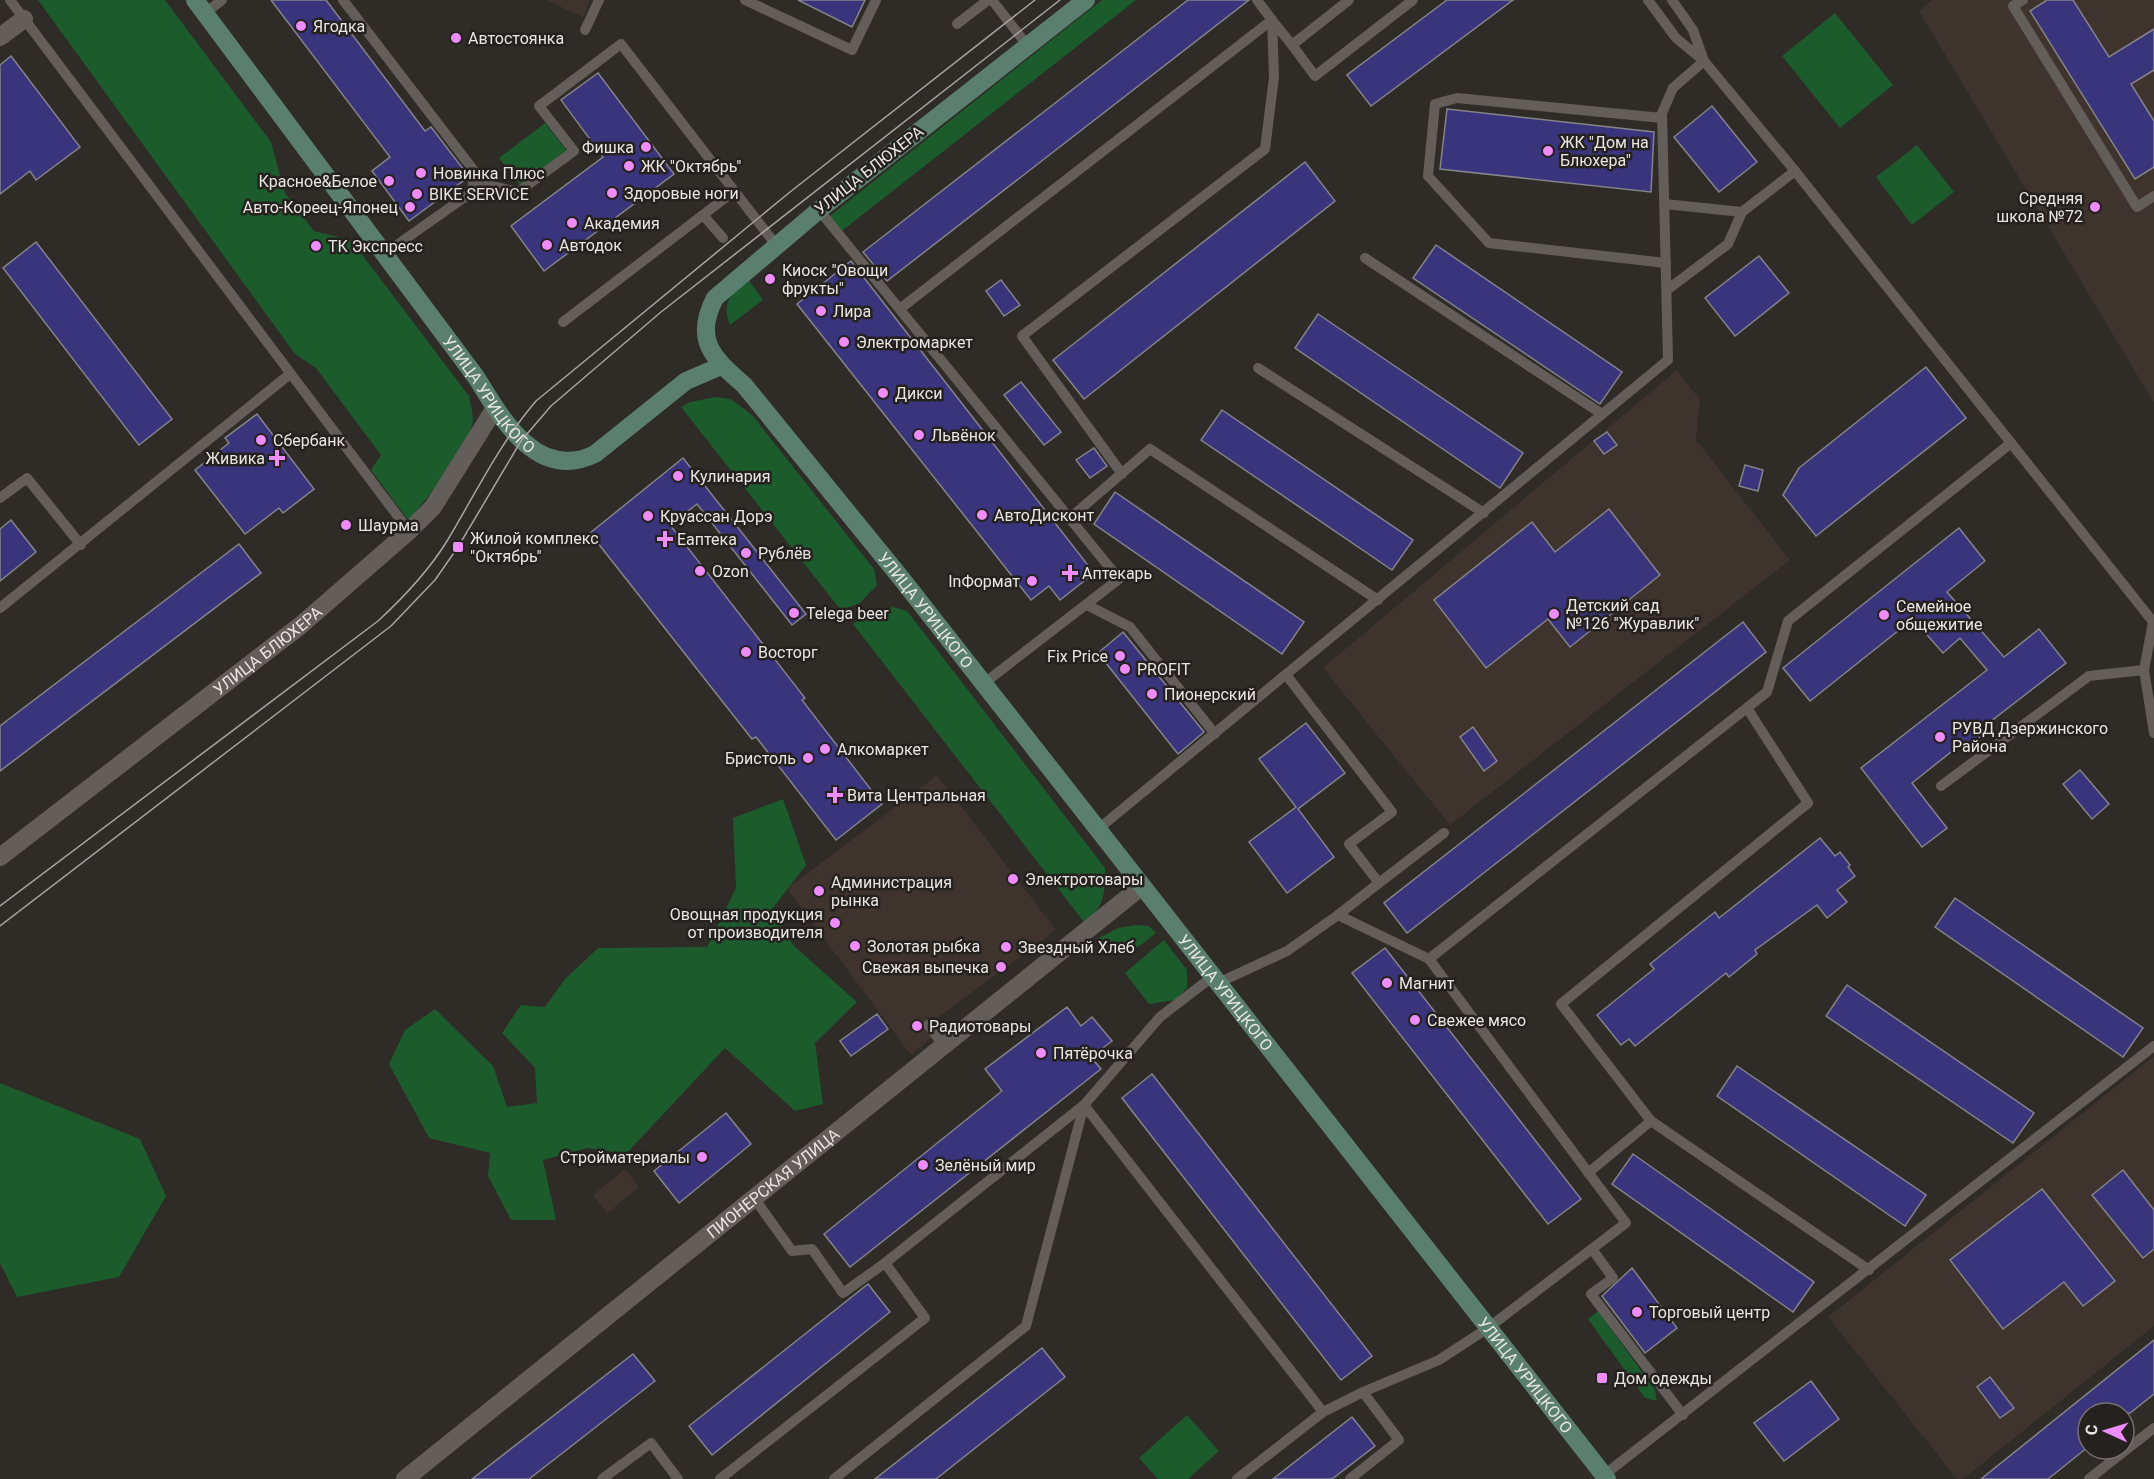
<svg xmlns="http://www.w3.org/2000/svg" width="2154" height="1479" viewBox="0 0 2154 1479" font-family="Roboto,sans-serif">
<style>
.built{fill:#3e342d}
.green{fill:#1b5b2c}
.building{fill:#39347b;stroke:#838389;stroke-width:1.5}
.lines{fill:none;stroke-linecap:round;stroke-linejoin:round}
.lane{stroke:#635e5a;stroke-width:10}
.street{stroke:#635e5a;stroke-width:18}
.secondary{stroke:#5a7f6f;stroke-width:18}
.tram{stroke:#a7a4a1;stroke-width:1.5}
.poi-dot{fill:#ed8cfa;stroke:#25211e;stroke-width:2}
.labels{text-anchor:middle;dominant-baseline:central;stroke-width:5;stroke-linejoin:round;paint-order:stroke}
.poi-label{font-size:16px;fill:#e9e6e4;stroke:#25211e;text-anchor:start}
.street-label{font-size:16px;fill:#e9e6e4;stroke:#25211e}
</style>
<rect width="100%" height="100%" fill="#2f2b27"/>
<g class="built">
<polygon points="546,0 590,0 583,17"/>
<polygon points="1932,0 2154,0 2154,403 1919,11"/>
<polygon points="1677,370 1700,400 1696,440 1790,560 1450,825 1323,668"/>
<polygon points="937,775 1056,930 928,1025 932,1037 911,1055 787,889"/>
<polygon points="2154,1056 2154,1326 1963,1479 1957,1479 1828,1317"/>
<polygon points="625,1169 639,1187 607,1213 593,1195"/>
</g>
<g class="green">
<path d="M 38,0 L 165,0 L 271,142 L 285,193 L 314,231 L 351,240 L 469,396 C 470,403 473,412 473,419 C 472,445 426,501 408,520 L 371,470 L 381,455 L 316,368 L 295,354 Z"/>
<polygon points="1102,0 1136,0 838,234 826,219"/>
<polygon points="1835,13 1893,85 1840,128 1782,56"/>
<polygon points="545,123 567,151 521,186 499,158"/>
<polygon points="1917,145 1954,192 1912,225 1876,177"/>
<path d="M 748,279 L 763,300 L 730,325 C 721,304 731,292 748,279 Z"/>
<polygon points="715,397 731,399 752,415 874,569 877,585 860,603 841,610 836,604 681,407 690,402"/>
<path d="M 893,607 L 907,611 L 1105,868 C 1106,890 1104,910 1084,922 L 853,624 L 867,613 Z"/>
<polygon points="783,799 806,865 772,909 793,945 857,1002 815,1043 823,1104 795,1111 725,1048 626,1154 588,1148 543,1160 556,1220 511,1220 488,1176 490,1153 429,1138 389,1064 405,1030 435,1009 493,1066 507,1107 537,1103 535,1068 502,1033 521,1005 545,1007 565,979 598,948 707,947 736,888 733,818"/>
<path d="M 1136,925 L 1149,926 L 1156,933 C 1136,949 1117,967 1097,939 L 1118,928 Z"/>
<polygon points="1164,940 1187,970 1187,988 1175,1000 1149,1004 1125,973"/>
<polygon points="0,1083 140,1139 166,1196 119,1277 17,1297 0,1263"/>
<polygon points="1598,1311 1655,1390 1657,1401 1645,1398 1588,1319"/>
<polygon points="1187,1415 1219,1451 1188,1479 1158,1479 1139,1458"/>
</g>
<g class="building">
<polygon points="271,0 326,0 425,131 431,127 467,174 467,178 409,221 372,171 390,157"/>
<polygon points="798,0 865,0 852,27"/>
<polygon points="1188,0 1249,0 887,281 863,252"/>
<polygon points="1447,0 1513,0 1371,106 1347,75"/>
<polygon points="2047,0 2073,0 2109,57 2154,29 2154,70 2131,84 2154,121 2154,167 2135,179 2030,11"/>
<polygon points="11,56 80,147 36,180 30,171 0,194 0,65"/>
<polygon points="598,73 674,174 544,271 511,226 603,157 561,100"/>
<polygon points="1712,106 1757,162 1719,192 1674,137"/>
<polygon points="1447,109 1654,132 1651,192 1440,169"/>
<polygon points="1305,162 1335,201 1084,399 1053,360"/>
<polygon points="36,242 172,419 139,445 3,268"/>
<polygon points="1436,245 1622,372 1600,404 1413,278"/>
<polygon points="1759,256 1789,293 1735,336 1705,298"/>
<polygon points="851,261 1094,573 1060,600 1049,586 1031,600 797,304"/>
<polygon points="1001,280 1020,305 1004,316 986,291"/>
<polygon points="1318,314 1523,453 1500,488 1295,348"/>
<polygon points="1926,367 1966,418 1816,536 1783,495 1799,468"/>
<polygon points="1021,382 1061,432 1044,445 1004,395"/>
<polygon points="1222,410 1413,540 1392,570 1201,440"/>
<polygon points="257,414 314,489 283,513 279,508 245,534 195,470 229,443 225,438"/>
<polygon points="1607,432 1617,445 1604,454 1594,441"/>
<polygon points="1094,448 1107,466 1090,478 1076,460"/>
<polygon points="683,458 806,614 792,625 697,504 670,525 805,698 802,700 882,804 836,840 756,737 752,739 590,533"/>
<polygon points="1745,465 1763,470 1758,491 1739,486"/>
<polygon points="1115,492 1304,622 1282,654 1094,524"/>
<polygon points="1609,509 1660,575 1570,647 1548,619 1486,668 1434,600 1532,522 1555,552"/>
<polygon points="11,520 36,552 0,581 0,529"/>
<polygon points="1959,528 1985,561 1947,592 2004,657 2039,629 2066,663 1981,729 1984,734 1965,749 1961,744 1912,783 1947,828 1922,847 1861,768 1987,670 1960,638 1943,653 1913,619 1810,701 1783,668"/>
<polygon points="239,544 261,573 0,771 0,726"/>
<polygon points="1743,622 1766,652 1407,933 1384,903"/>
<polygon points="1123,632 1204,732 1178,754 1098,653"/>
<polygon points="1306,723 1345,773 1298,809 1334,857 1287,893 1249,842 1296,807 1259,759"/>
<polygon points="1473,727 1497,761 1484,771 1460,737"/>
<polygon points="2080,770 2109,804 2092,819 2063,784"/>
<polygon points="1820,838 1835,856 1840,852 1850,865 1848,867 1855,876 1837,890 1847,902 1827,918 1817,905 1755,950 1757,954 1729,977 1726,973 1635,1046 1629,1039 1621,1045 1597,1015 1654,969 1650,964 1715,912 1719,918"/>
<polygon points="1955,898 2143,1028 2123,1057 1935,927"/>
<polygon points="1385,948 1581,1199 1548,1224 1352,973"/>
<polygon points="1847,985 2034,1113 2013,1143 1826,1016"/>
<polygon points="1067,1007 1081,1026 1092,1017 1112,1041 1091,1057 1101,1069 850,1267 824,1234 1002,1091 985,1069"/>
<polygon points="877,1014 888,1029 851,1056 840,1041"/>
<polygon points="1737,1066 1926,1195 1905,1226 1717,1096"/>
<polygon points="1152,1074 1372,1356 1341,1380 1122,1098"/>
<polygon points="726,1113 751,1144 679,1203 654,1171"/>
<polygon points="1633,1154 1814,1282 1793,1312 1612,1184"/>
<polygon points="2123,1170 2154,1210 2154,1249 2143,1258 2092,1195"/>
<polygon points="2042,1189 2115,1281 2083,1306 2064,1282 2003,1329 1950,1260"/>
<polygon points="1632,1268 1677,1328 1645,1353 1602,1296"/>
<polygon points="868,1284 890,1312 712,1455 689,1426"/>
<polygon points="2154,1340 2154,1394 2130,1413 2088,1413 2088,1447 2048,1479 1981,1479"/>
<polygon points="1042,1348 1065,1377 936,1479 875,1479"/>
<polygon points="633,1354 655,1381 529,1479 472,1479"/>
<polygon points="1990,1377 2014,1408 2000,1418 1977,1387"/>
<polygon points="1811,1381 1839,1419 1784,1461 1754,1423"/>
<polygon points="1352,1417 1375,1446 1332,1479 1273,1479"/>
</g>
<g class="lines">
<g class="lane">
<polyline points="10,0 409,531"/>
<polyline points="343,0 475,172 472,192 384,254"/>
<polyline points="745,0 852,50 876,0"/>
<polyline points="992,0 1027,45"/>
<polyline points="1672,0 1693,30 1704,61 1795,171 2154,623"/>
<polyline points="2023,0 2013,6 2137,207 2154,196"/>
<polyline points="205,13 222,0"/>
<polyline points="1272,20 1292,45 1349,0"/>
<polyline points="957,24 988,0"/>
<polyline points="585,30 599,0"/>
<polyline points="1292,45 1315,76 1413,0"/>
<polyline points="1662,118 1457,98 1435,104 1428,176 1489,243 1666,263"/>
<polyline points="473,182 518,192 574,151 539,106 621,44 776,245"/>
<polyline points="1665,204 1742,212"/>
<polyline points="819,210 1119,579 983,684"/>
<polyline points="703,215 734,191"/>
<polyline points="1365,258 1602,414"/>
<polyline points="1667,290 1728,244 1742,212 1795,171"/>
<polyline points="901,308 1272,20 1257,0"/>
<polyline points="563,322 703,215 723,238"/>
<polyline points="1258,368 1484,513"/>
<polyline points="1122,474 1022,336 1265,149 1274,77 1272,20"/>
<polyline points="0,498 27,478 81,545"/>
<polyline points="1070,518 1150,449 1378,600"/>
<polyline points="1087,605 1130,627 1215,734"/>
<polyline points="0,608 290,374"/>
<polyline points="2153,622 2144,670 2154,733"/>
<polyline points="1287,676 1392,812 1349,844 1379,883 1444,833"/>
<polyline points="1747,708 1808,803 1561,1004 1651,1121 1869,1270"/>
<polyline points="1941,786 2089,676 2144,670"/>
<polyline points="1097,830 1668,360 1662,113 1673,88 1704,61 1676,38 1648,0"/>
<polyline points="1338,915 1379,883"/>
<polyline points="1218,983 1287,951 1338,915 1429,959 1767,692 1788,621 2011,443"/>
<polyline points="928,1025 943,1045"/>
<polyline points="1588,1173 1651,1121"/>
<polyline points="754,1198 792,1251 812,1249 843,1293 885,1263"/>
<polyline points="1592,1249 1613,1278 1591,1294 1683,1415"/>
<polyline points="1604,1475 2154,1046"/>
<polyline points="602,1479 651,1443 678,1479"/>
<polyline points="720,1479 925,1318 885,1263 1084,1105 1160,1017 1212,977"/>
<polyline points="834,1479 1026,1326 1084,1105 1323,1412"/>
<polyline points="1237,1479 1323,1412 1363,1392 1439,1360 1488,1328 1626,1223 1429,959"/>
<polyline points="1350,1479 1399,1440 1363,1392"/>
<polyline points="2089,1479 2154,1428"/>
</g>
<g class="street">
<polyline points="0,37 24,19"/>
<path id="s1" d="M 0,857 L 301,625 L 409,531 L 433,507 L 495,408"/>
<path id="s2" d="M 405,1479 L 1142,886"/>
</g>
<g class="secondary">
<path id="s3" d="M 195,0 L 476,377 C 502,419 537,482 595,454 L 686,381 L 721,366"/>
<path id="s4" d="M 1086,0 L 819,210 L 715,298 C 693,340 713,358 744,385 L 901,578 L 1607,1479"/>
</g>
<g class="tram">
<path d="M 0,906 L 378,621 C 404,597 428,572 447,541 C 476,493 499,444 536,401 L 790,192 L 1035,0"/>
<polyline points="0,926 391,626 435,580 458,547 521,441 551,406 661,312 1060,0"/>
</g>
</g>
<g class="poi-dot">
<circle cx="301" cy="26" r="6"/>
<circle cx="456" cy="38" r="6"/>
<circle cx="646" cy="147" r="6"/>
<circle cx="1548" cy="151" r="6"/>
<circle cx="629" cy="166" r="6"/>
<circle cx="421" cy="173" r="6"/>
<circle cx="389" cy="181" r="6"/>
<circle cx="612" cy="193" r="6"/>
<circle cx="417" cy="194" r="6"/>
<circle cx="410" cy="207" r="6"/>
<circle cx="2095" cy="207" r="6"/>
<circle cx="572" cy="223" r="6"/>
<circle cx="547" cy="245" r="6"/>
<circle cx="316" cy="246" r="6"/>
<circle cx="770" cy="279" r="6"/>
<circle cx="821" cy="311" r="6"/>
<circle cx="844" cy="342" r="6"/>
<circle cx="883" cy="393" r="6"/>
<circle cx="919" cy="435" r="6"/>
<circle cx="261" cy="440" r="6"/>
<path d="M274 449h6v6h6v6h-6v6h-6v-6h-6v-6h6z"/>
<circle cx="678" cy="476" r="6"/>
<circle cx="982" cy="515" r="6"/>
<circle cx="648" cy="516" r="6"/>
<circle cx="346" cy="525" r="6"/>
<path d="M662 530h6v6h6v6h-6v6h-6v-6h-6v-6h6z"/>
<rect x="452" y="541" width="12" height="12" rx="3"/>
<circle cx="746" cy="553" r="6"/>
<circle cx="700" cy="571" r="6"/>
<path d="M1067 564h6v6h6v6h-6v6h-6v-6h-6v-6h6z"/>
<circle cx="1032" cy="581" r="6"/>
<circle cx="794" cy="613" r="6"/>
<circle cx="1554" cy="614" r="6"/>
<circle cx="1884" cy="615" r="6"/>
<circle cx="746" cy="652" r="6"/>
<circle cx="1120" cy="656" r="6"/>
<circle cx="1125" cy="669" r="6"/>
<circle cx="1152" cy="694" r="6"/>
<circle cx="1940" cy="737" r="6"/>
<circle cx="825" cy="749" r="6"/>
<circle cx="808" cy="758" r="6"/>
<path d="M832 786h6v6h6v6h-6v6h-6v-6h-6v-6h6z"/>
<circle cx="1013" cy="879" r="6"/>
<circle cx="819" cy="891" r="6"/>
<circle cx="835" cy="923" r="6"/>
<circle cx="855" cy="946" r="6"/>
<circle cx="1006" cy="947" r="6"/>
<circle cx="1001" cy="967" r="6"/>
<circle cx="1387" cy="983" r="6"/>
<circle cx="1415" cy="1020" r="6"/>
<circle cx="917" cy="1026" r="6"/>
<circle cx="1041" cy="1053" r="6"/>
<circle cx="702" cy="1157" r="6"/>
<circle cx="923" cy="1165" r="6"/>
<circle cx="1637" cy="1312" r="6"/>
<rect x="1596" y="1372" width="12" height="12" rx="3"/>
</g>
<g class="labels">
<g class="poi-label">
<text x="313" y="26">Ягодка</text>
<text x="468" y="38">Автостоянка</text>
<text x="1560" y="142">ЖК "Дом на<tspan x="1560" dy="18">Блюхера"</tspan></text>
<text x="634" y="147" text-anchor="end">Фишка</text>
<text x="641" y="166">ЖК "Октябрь"</text>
<text x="433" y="173">Новинка Плюс</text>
<text x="377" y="181" text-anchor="end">Красное&amp;Белое</text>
<text x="624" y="193">Здоровые ноги</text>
<text x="429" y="194">BIKE SERVICE</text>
<text x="2083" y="198" text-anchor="end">Средняя<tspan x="2083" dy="18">школа №72</tspan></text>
<text x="398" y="207" text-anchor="end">Авто-Кореец-Японец</text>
<text x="584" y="223">Академия</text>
<text x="559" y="245">Автодок</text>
<text x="328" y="246">ТК Экспресс</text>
<text x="782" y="270">Киоск "Овощи<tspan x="782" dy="18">фрукты"</tspan></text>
<text x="833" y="311">Лира</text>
<text x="856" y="342">Электромаркет</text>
<text x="895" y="393">Дикси</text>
<text x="931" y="435">Львёнок</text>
<text x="273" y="440">Сбербанк</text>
<text x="265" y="458" text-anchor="end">Живика</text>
<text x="690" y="476">Кулинария</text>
<text x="994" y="515">АвтоДисконт</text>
<text x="660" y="516">Круассан Дорэ</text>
<text x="358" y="525">Шаурма</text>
<text x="470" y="538">Жилой комплекс<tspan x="470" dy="18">"Октябрь"</tspan></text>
<text x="677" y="539">Еаптека</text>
<text x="758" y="553">Рублёв</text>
<text x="712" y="571">Ozon</text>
<text x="1082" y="573">Аптекарь</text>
<text x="1020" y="581" text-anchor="end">InФормат</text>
<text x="1566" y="605">Детский сад<tspan x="1566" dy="18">№126 "Журавлик"</tspan></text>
<text x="1896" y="606">Семейное<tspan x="1896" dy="18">общежитие</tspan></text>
<text x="806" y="613">Telega beer</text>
<text x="758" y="652">Восторг</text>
<text x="1108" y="656" text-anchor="end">Fix Price</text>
<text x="1137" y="669">PROFIT</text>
<text x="1164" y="694">Пионерский</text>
<text x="1952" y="728">РУВД Дзержинского<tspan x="1952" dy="18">Района</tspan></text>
<text x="837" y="749">Алкомаркет</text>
<text x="796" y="758" text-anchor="end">Бристоль</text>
<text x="847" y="795">Вита Центральная</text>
<text x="1025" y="879">Электротовары</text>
<text x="831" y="882">Администрация<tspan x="831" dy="18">рынка</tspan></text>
<text x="823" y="914" text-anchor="end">Овощная продукция<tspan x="823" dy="18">от производителя</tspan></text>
<text x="867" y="946">Золотая рыбка</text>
<text x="1018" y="947">Звездный Хлеб</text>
<text x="989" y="967" text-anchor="end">Свежая выпечка</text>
<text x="1399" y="983">Магнит</text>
<text x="1427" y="1020">Свежее мясо</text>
<text x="929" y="1026">Радиотовары</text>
<text x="1053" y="1053">Пятёрочка</text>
<text x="690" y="1157" text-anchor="end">Стройматериалы</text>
<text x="935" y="1165">Зелёный мир</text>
<text x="1649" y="1312">Торговый центр</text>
<text x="1614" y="1378">Дом одежды</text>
</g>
<g class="street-label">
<text transform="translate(869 170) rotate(-38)">УЛИЦА БЛЮХЕРА</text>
<text stroke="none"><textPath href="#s3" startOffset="492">УЛИЦА УРИЦКОГО</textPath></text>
<text stroke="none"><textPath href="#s4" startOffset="868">УЛИЦА УРИЦКОГО</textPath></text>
<text stroke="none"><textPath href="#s1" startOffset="338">УЛИЦА БЛЮХЕРА</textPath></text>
<text stroke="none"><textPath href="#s4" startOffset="1354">УЛИЦА УРИЦКОГО</textPath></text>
<text stroke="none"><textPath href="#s2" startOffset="472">ПИОНЕРСКАЯ УЛИЦА</textPath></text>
<text stroke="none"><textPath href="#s4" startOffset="1840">УЛИЦА УРИЦКОГО</textPath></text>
</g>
</g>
<g transform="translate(2106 1431) rotate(274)"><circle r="28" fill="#25211e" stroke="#73706d" stroke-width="1.5"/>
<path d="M0-4.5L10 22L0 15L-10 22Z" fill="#ed8cfa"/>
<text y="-9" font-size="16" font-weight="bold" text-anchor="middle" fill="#e9e6e4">С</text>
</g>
</svg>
